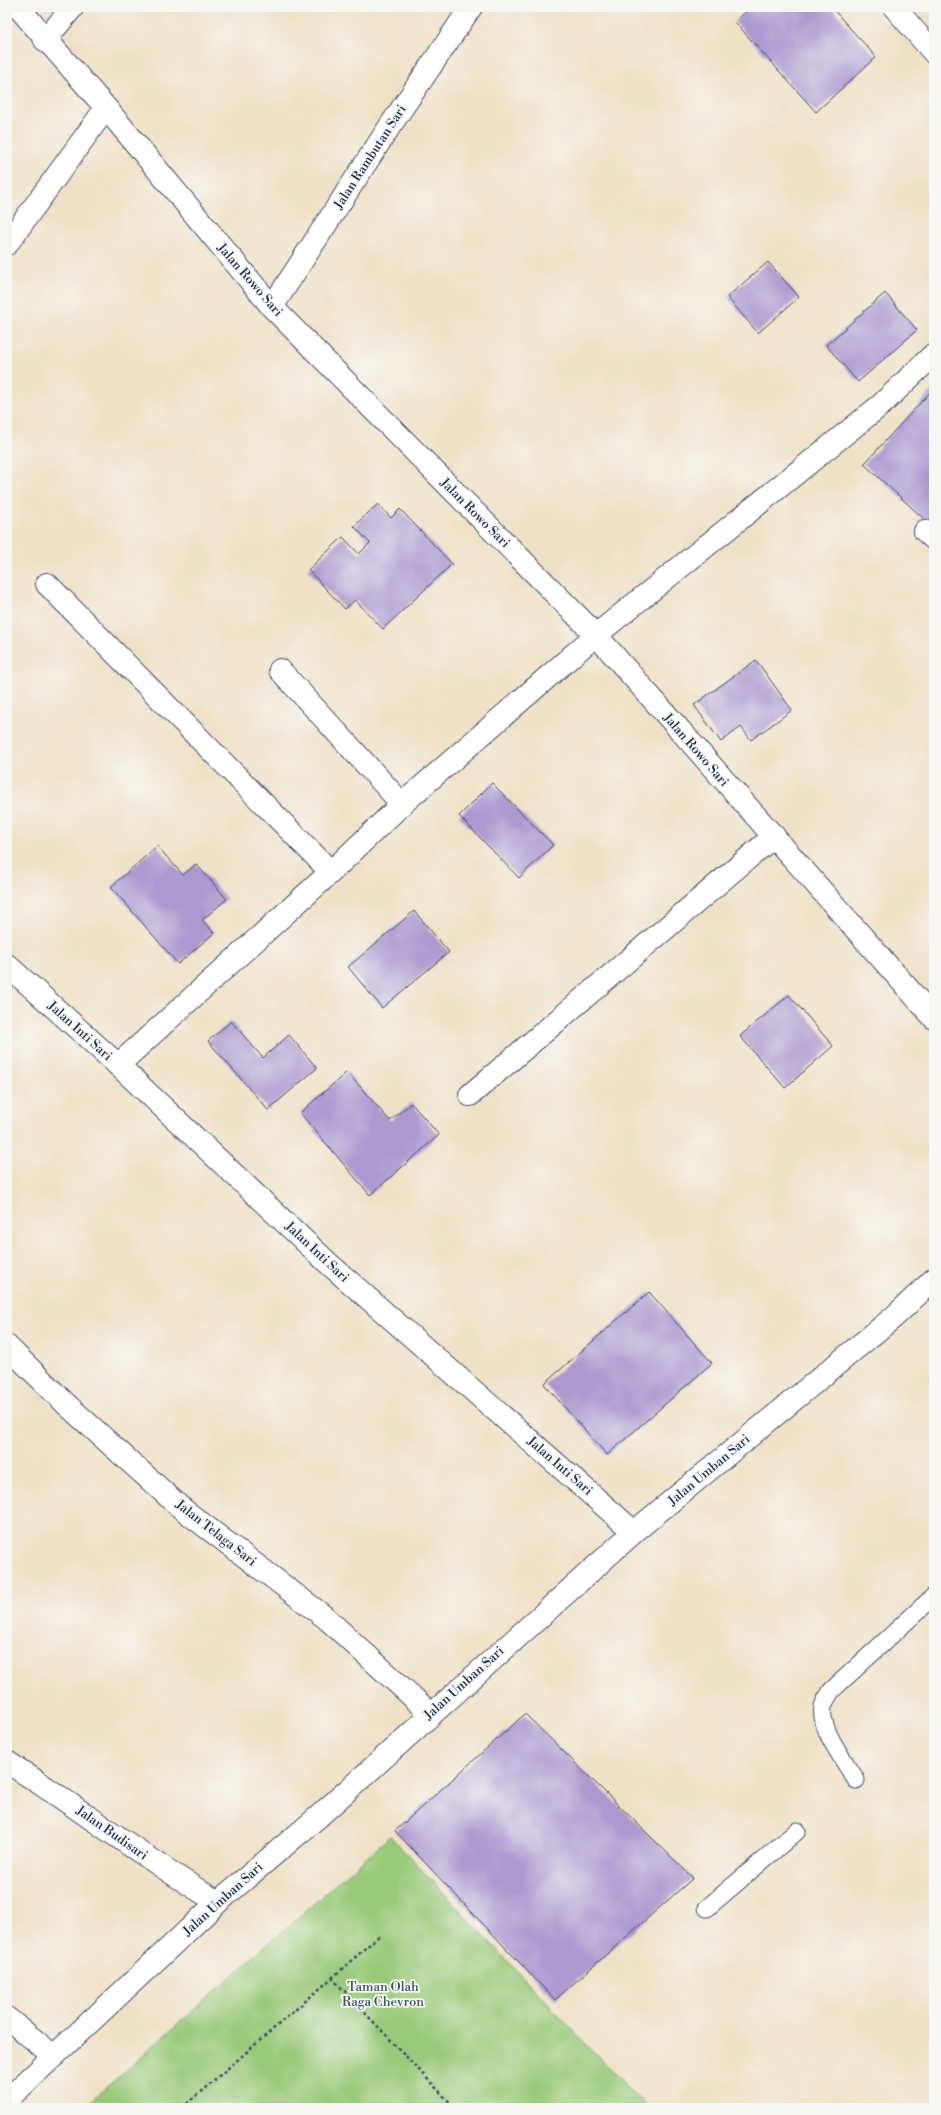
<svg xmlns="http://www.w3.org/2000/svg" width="941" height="2115" viewBox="0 0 941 2115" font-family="'Libre Bodoni',serif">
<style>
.green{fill:#9aca79;stroke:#5a7c6c}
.building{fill:#ab9ad0}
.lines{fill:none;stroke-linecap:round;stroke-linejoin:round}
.service-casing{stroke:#3b4a6d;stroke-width:19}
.minor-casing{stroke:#3b4a6d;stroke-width:24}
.secondary-casing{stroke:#3b4a6d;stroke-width:24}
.path{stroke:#3b4a6d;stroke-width:2.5;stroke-dasharray:3 3;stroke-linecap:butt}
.service{stroke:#fff;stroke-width:17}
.minor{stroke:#fff;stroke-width:22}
.secondary{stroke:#fff;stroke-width:22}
.labels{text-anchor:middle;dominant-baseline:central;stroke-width:3.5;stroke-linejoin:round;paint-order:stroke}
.street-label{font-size:13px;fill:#1b2f5e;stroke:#f6f6f2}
.park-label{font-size:13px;fill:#3b5665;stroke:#f6f6f2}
</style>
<rect width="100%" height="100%" fill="#f6f6f2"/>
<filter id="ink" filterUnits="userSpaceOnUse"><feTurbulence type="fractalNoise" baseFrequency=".025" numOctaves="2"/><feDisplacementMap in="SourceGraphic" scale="8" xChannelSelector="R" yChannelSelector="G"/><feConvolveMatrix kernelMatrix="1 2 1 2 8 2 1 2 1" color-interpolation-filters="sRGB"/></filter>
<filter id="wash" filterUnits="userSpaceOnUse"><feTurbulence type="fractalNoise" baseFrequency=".012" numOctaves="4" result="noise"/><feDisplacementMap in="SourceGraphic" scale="16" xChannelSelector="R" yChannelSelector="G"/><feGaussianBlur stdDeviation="0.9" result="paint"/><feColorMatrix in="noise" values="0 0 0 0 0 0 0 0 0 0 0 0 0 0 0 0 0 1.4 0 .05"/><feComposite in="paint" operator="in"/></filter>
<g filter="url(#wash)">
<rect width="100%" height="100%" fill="#efe1c5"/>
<polygon class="green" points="390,1836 585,2043 648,2108 83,2108"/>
<g id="blocks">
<g class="building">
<polygon points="751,7 831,7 876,57 816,112 735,22"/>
<polygon points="768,262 799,297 758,333 727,297"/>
<polygon points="885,293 917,330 858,382 826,345"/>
<polygon points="934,388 934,528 864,464"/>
<polygon points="378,504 391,518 400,509 452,564 383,629 355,600 345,609 308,570 343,537 359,554 370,543 354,526"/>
<polygon points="756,660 792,710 751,740 741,727 721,742 694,705"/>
<polygon points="492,783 553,845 519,878 459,816"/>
<polygon points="157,846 183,875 196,864 227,899 202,920 214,933 178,964 111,887"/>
<polygon points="414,911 449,952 382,1008 348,967"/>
<polygon points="789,995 833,1046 785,1088 740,1036"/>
<polygon points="231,1021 263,1058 289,1035 317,1068 268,1110 208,1041"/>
<polygon points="347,1072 390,1121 411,1103 439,1135 370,1195 300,1113"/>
<polygon points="649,1292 712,1363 607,1455 544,1384"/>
<polygon points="525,1714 693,1878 555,2000 395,1831"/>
</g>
</g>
</g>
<g filter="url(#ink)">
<use href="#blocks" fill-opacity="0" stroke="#3b4a6d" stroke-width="1"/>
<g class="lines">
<g class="service-casing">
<g id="service">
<path d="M 856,1780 C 845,1761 819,1729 823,1707 C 824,1701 829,1695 832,1690 L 934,1596"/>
<polyline points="707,1908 797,1831"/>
</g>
</g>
<g class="minor-casing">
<g id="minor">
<polyline points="18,7 106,108 272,307 596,635 934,1018"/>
<polyline points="894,7 934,53"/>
<polyline points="45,40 73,7"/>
<polyline points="7,244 106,108"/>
<polyline points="272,307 390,126 471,7"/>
<polyline points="925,531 934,539"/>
<polyline points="47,584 331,872"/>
<polyline points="280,670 402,804"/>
<polyline points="7,965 118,1065 328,1263 634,1532"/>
<polyline points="118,1065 331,872 402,804 596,635 882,404 934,354"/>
<polyline points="470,1095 774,836"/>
<polyline points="7,1346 66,1404 180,1507 326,1618 430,1713"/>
<path d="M 7,1762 C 78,1807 145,1859 218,1902"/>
<polyline points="7,2018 54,2056"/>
</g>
</g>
<g class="secondary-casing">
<polyline id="secondary" points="7,2100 218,1902 318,1817 634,1532 895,1316 934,1279"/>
</g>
<g class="path">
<polyline points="332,1978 381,1934"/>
<polyline points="182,2108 332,1978 455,2108"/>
</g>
<use href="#service" class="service"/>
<use href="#minor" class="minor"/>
<use href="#secondary" class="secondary"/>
</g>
</g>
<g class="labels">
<g class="street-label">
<text transform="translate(370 157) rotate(-57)">Jalan Rambutan Sari</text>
<text transform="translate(250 280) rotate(49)">Jalan Rowo Sari</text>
<text transform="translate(475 513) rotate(45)">Jalan Rowo Sari</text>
<text transform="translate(696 750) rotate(49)">Jalan Rowo Sari</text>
<text transform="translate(80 1031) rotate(42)">Jalan Inti Sari</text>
<text transform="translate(317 1252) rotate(43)">Jalan Inti Sari</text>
<text transform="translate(560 1466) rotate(41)">Jalan Inti Sari</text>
<text transform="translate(709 1470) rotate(-40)">Jalan Umban Sari</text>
<text transform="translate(216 1533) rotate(38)">Jalan Telaga Sari</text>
<text transform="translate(464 1683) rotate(-42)">Jalan Umban Sari</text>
<text transform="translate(112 1833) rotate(35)">Jalan Budisari</text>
<text transform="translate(223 1899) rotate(-42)">Jalan Umban Sari</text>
</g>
<g class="park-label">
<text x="383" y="1987">Taman Olah<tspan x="383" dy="15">Raga Chevron</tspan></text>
</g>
</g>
<rect width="941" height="2115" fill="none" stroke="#f6f6f2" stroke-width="24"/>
</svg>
